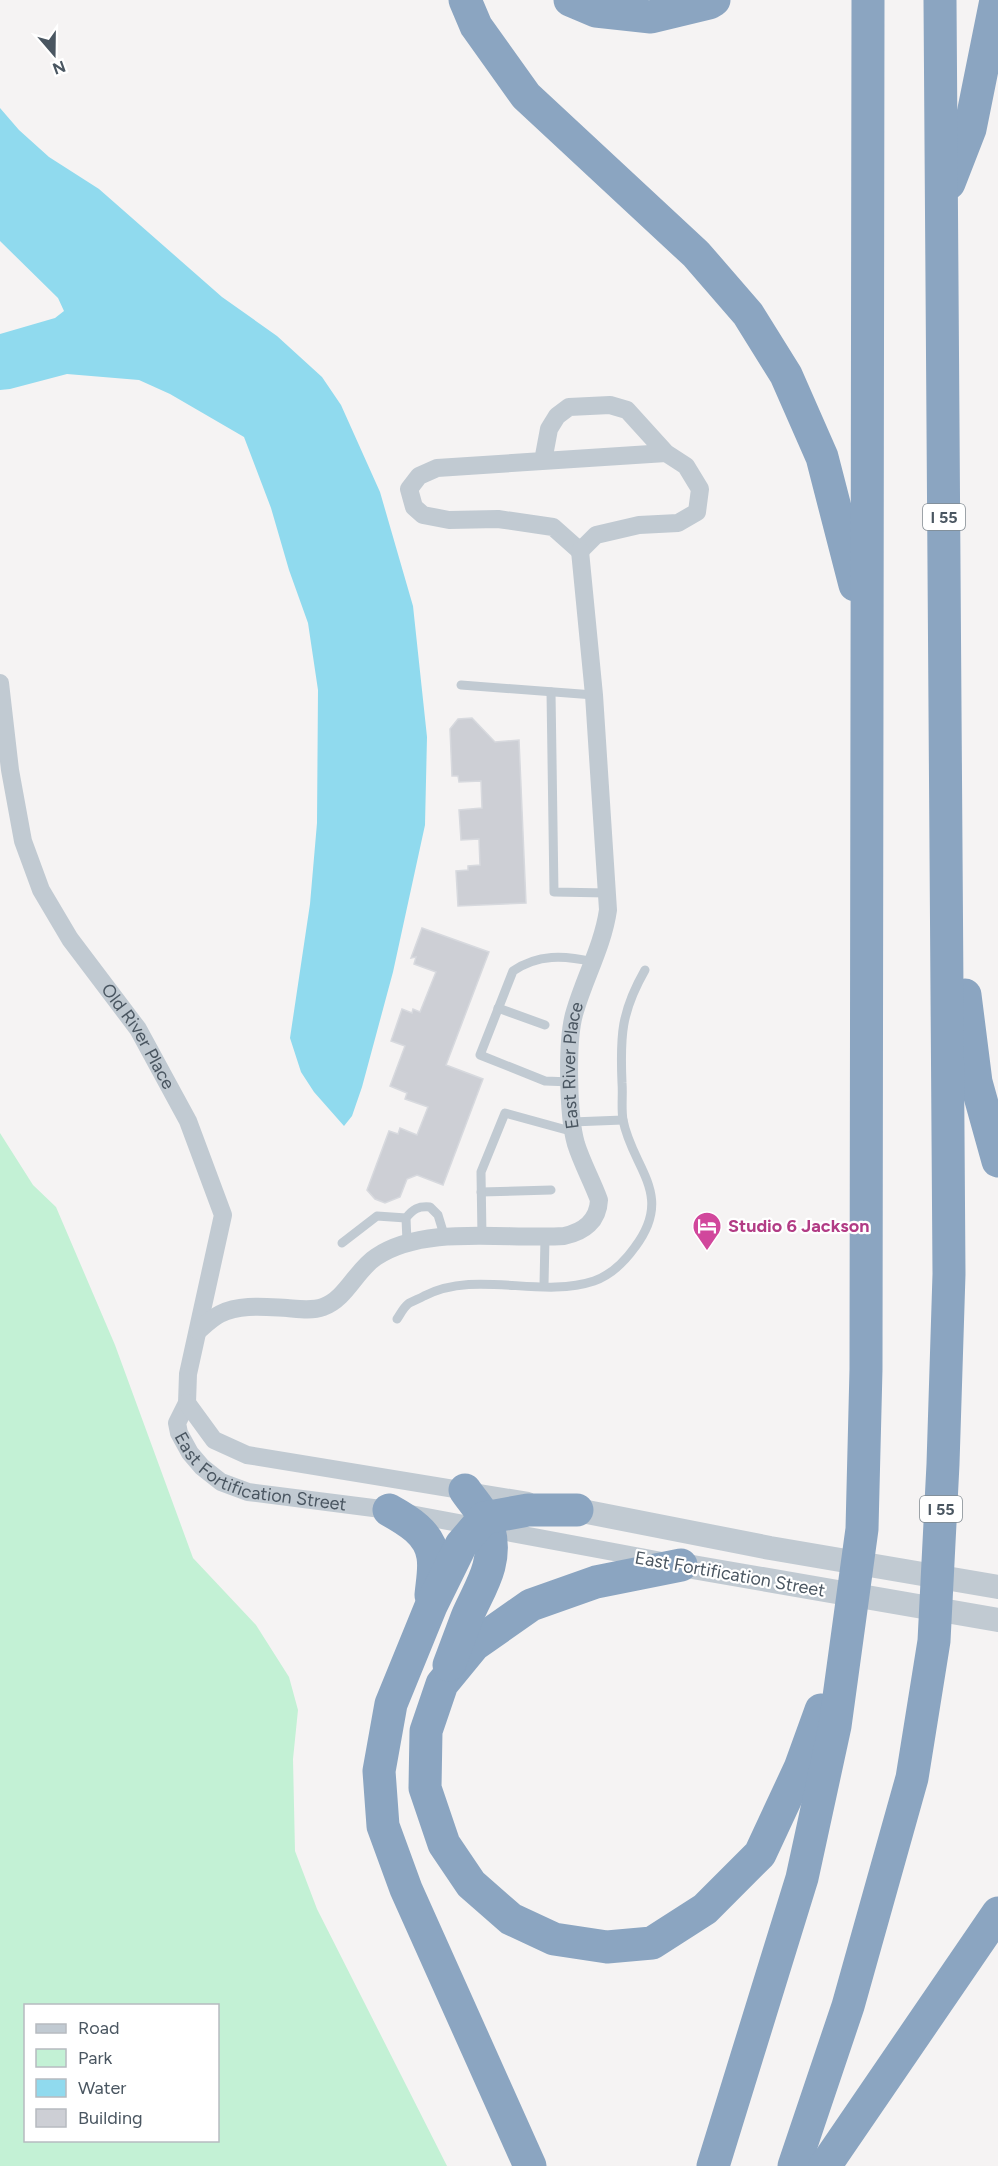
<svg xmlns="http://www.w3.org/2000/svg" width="998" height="2166" viewBox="0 0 998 2166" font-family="Figtree,sans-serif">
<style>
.green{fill:#c3f1d5;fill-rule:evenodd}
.water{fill:#90daee}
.building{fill:#cdcfd5;stroke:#d7d9de;stroke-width:1.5}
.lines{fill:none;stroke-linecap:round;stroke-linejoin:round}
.service{stroke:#c1cad2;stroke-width:9}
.minor{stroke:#c1cad2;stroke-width:18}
.tertiary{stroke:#c1cad2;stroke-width:24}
.motorway{stroke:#8ba5c1;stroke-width:33}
.labels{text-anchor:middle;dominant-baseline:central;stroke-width:4.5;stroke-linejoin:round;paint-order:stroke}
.shield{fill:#fff;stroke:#808990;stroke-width:1.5}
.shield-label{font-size:16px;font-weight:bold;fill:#4a5661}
.street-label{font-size:18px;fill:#4a5661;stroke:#fff}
.hotel-label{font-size:18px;font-weight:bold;fill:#b23c85;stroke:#fff;text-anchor:start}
</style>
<rect width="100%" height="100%" fill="#f5f3f3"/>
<path class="green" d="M 0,1133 L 33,1185 L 56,1207 L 115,1345 L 193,1558 L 256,1625 L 289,1677 L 298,1710 L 293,1759 L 295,1851 L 317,1909 L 447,2166 L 0,2166 ZM 26,2006 L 218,2006 L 218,2140 L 26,2140 Z"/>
<polygon class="water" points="0,108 19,130 49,157 99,189 222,297 277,336 322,377 341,405 380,492 413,606 427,737 425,825 393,972 362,1087 352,1116 344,1126 314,1092 301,1072 290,1038 310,904 317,823 318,690 308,623 289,570 271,508 244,437 170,394 139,380 67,374 10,389 0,390 0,334 55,318 64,311 58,298 0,241"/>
<g class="building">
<polygon points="472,718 495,742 519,740 526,903 458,906 456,871 468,870 468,866 480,865 479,839 461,840 459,810 482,808 481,781 459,782 458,776 452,776 450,729 458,719"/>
<polygon points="422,928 489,952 446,1065 483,1079 443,1185 417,1175 407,1179 400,1197 385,1203 375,1199 367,1190 389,1131 398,1134 400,1128 417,1135 428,1107 405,1099 407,1093 390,1086 405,1046 391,1041 402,1009 412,1013 413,1009 420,1012 436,972 414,964 416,957 411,958"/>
</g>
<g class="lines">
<g class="service">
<polyline points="461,685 594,695"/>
<polyline points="551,692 554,892 607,893"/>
<polyline points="498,1008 545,1025"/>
<path d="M 571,1082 L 545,1081 L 480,1055 L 513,971 C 538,954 564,955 593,962"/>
<polyline points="572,1122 623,1120"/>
<polyline points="481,1192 551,1190"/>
<polyline points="482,1237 481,1172 505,1113 574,1132"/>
<path d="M 407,1242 L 406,1218 C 413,1209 418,1206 430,1207 L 438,1215 L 445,1238"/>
<polyline points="342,1243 377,1216 406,1218"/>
<polyline points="544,1285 545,1238"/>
<path d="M 397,1319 C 400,1315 403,1308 408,1304 C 412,1301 419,1299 424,1296 C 476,1269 540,1299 594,1281 C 611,1275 625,1261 635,1247 C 675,1194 632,1168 623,1120 C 621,1108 623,1095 622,1083 C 620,1036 621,1012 645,970"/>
</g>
<g class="minor">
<polyline points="543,461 549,429 557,416 569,407 610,405 627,410 666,453 686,466 700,489 697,512 678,523 639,525 596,535 580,551 553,527 498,519 449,520 423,515 414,507 409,489 419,476 437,468 666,453"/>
<path id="s1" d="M 0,683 L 10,770 L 23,841 L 41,890 L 70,939 L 138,1029 L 188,1121 L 223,1215 L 188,1374 L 187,1403 L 177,1423 L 179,1433 L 190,1453 L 202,1467 L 221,1482 L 248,1492 L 389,1510 L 662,1561"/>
<path id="s2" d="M 198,1331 C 205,1325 212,1318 220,1314 C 240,1304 265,1307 287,1308 C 299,1309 312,1311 323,1307 C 346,1299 356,1270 376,1257 C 425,1224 507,1240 564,1236 C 584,1232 598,1221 599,1200 C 592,1181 582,1163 576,1144 C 568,1116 566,1039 575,1011 C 585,977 603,945 608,910 L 594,695 L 580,551"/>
<polyline points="187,1403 214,1440 247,1455 528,1501"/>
</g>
<g class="tertiary">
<polyline points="577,1510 770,1548 998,1587"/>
<polyline points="681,1565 998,1620"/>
</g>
<g class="motorway">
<polyline points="465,0 476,26 526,96 696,254 748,314 786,375 822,457 855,585"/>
<polyline points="570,0 596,11 651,17 709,3 714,0"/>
<polyline points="949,183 970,129 996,0"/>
<polyline points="965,995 976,1082 998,1161"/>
<path d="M 389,1510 C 407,1520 430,1533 433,1557 C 435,1569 432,1583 431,1595"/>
<polyline points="681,1565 596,1582 531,1605 474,1645 442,1684 426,1731 425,1788 444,1844 471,1884 511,1919 554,1939 607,1947 652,1943 705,1909 760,1854 800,1768 821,1710"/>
<path d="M 449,1665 C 455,1649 461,1633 467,1617 C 480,1587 498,1564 489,1529 C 486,1515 473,1502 465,1490"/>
<polyline points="530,2166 406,1889 383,1826 379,1771 391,1704 431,1606 461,1545 484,1518 528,1510 577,1510"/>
<polyline points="713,2166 802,1878 835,1726 862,1529 866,1369 868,0"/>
<polyline points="794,2166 848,2006 912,1778 934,1641 943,1464 949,1274 940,0"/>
<polyline points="825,2166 998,1913"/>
</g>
</g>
<defs>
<g id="hotel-pin" transform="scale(1.5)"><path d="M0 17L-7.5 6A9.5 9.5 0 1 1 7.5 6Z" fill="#d1479c" stroke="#fff"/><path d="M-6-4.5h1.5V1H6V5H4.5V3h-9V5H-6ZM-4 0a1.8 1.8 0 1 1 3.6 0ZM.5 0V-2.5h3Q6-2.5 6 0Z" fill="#fff"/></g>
</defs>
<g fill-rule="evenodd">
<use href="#hotel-pin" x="707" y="1226"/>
</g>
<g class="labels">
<g class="shield">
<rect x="923" y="504" width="42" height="26" rx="4.5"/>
<rect x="920" y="1496" width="42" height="26" rx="4.5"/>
</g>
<g class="shield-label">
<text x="944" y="517">I 55</text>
<text x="941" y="1509">I 55</text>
</g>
<g class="street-label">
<text stroke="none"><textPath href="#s1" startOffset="388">Old River Place</textPath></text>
<text stroke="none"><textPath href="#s2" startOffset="592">East River Place</textPath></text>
<text stroke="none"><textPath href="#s1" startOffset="908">East Fortification Street</textPath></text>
<text transform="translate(730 1574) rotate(10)">East Fortification Street</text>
</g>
<g class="hotel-label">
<text x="728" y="1226">Studio 6 Jackson</text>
</g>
</g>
<rect x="24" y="2004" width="195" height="138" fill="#ffffff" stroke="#b7bbc0" stroke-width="1.5"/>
<rect x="36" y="2024" width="30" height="9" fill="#c1cad2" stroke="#b7bbc0" stroke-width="1.5"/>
<text x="78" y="2034" font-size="18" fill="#4a5661">Road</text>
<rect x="36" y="2049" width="30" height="18" fill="#c3f1d5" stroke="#b7bbc0" stroke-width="1.5"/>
<text x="78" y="2064" font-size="18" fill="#4a5661">Park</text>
<rect x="36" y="2079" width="30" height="18" fill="#90daee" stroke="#b7bbc0" stroke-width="1.5"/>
<text x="78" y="2094" font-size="18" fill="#4a5661">Water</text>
<rect x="36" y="2109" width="30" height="18" fill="#cdcfd5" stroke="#b7bbc0" stroke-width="1.5"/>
<text x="78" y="2124" font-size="18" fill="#4a5661">Building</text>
<g transform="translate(54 54) rotate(160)" stroke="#ffffff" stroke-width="4.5" paint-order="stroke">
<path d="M0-4.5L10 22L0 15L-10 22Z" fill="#4a5661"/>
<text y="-9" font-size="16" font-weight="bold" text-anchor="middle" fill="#4a5661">N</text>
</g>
</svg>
